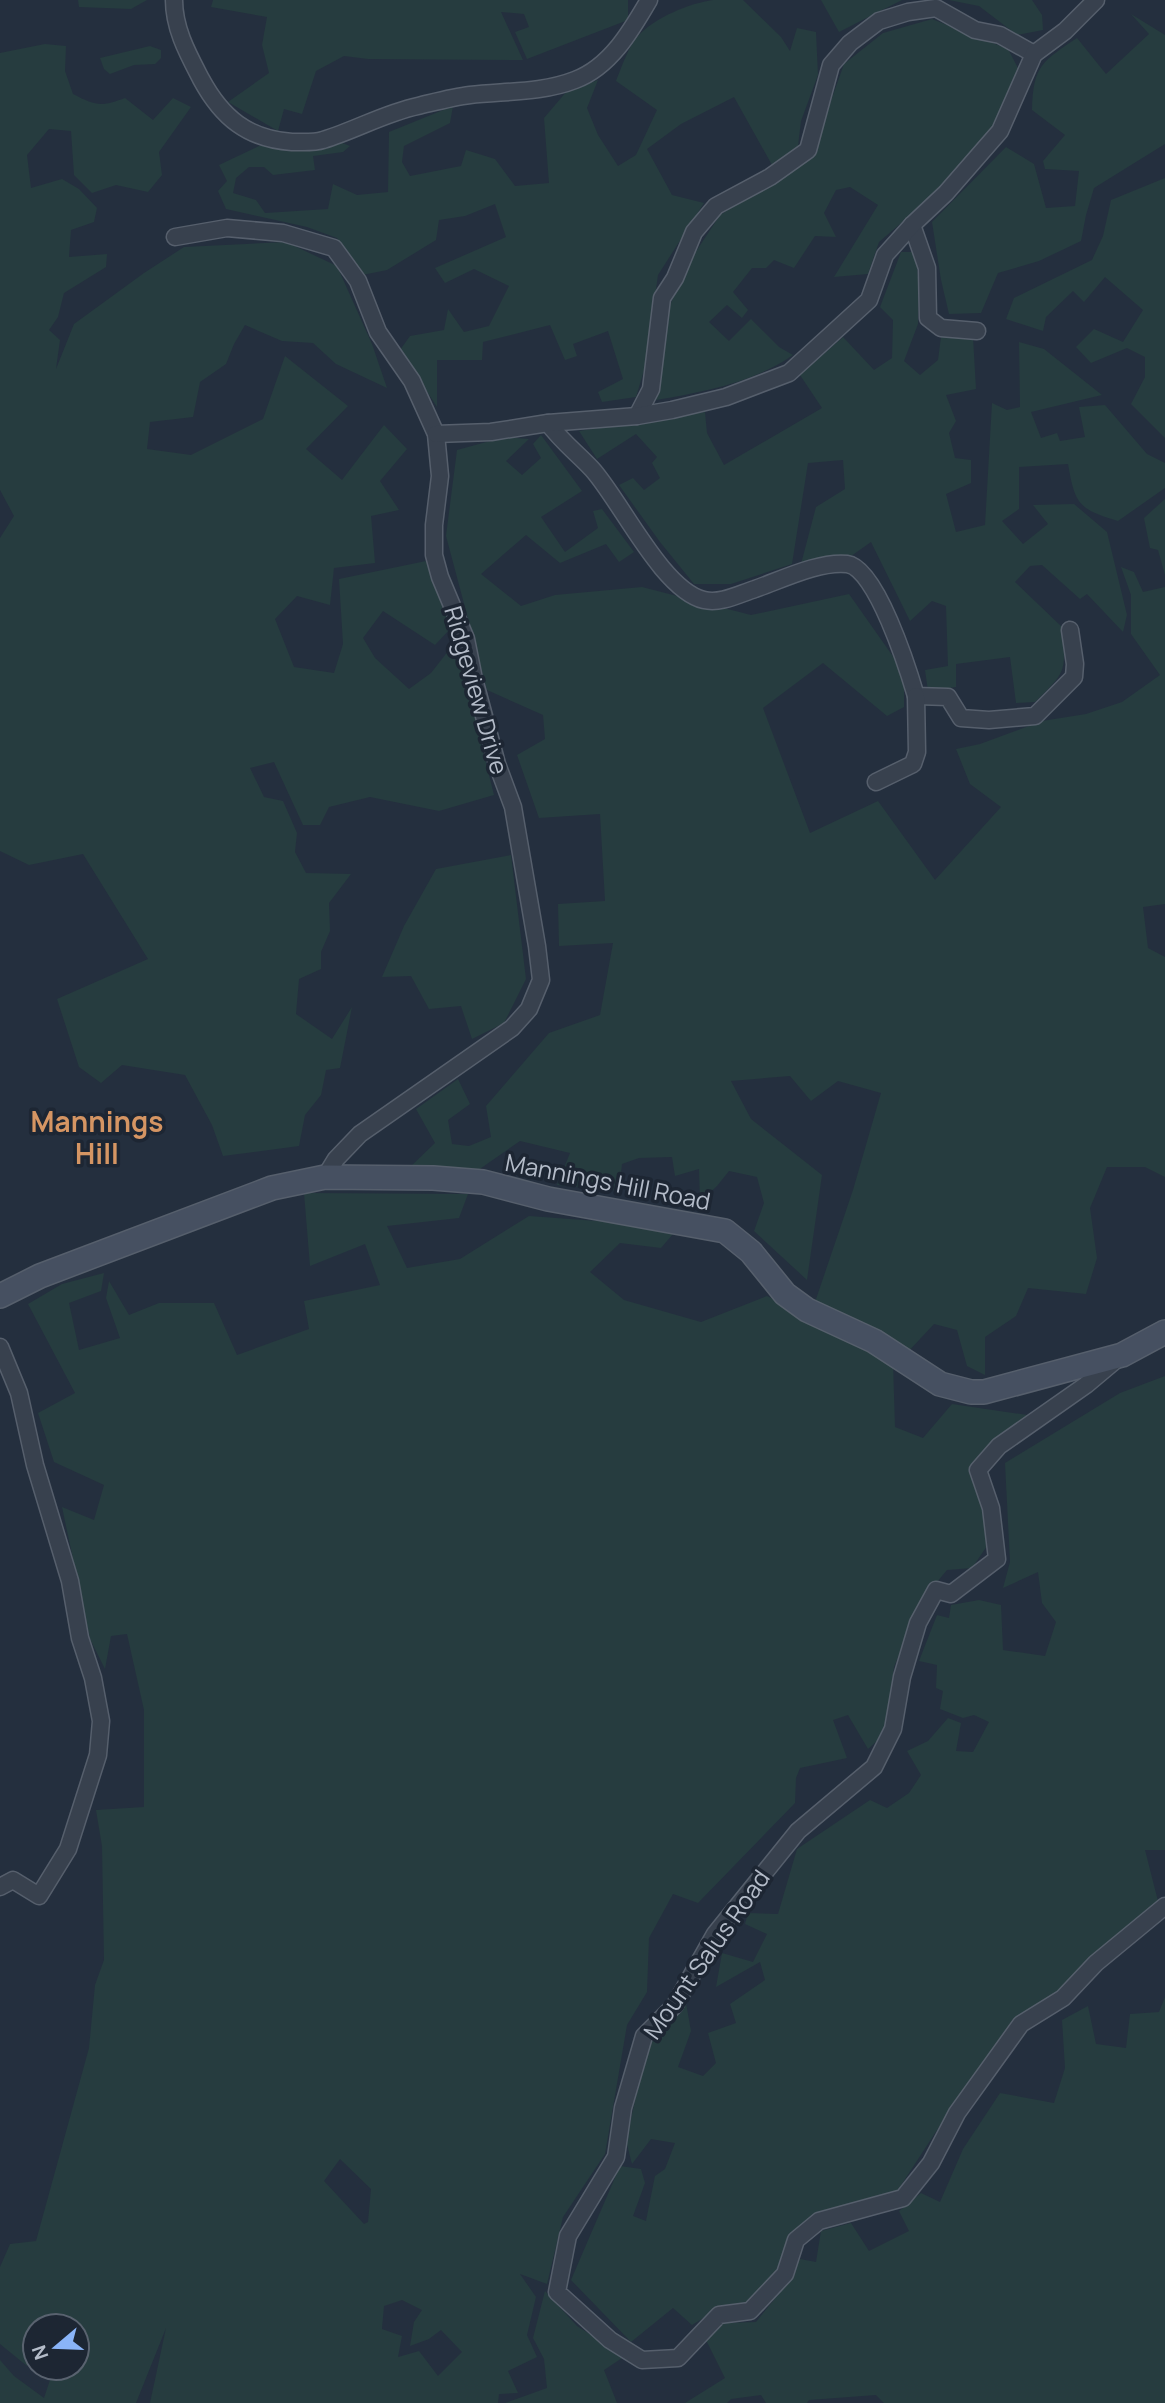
<svg xmlns="http://www.w3.org/2000/svg" width="1165" height="2403" viewBox="0 0 1165 2403" font-family="Manrope,sans-serif">
<style>
.green{fill:#263c3f;fill-rule:evenodd}
.lines{fill:none;stroke-linecap:round;stroke-linejoin:round}
.street-casing{stroke:#565f6c;stroke-width:19}
.secondary-casing{stroke:#565f6c;stroke-width:26}
.street{stroke:#38414e;stroke-width:16}
.secondary{stroke:#465061;stroke-width:23}
.labels{text-anchor:middle;dominant-baseline:central;stroke-width:7;stroke-linejoin:round;paint-order:stroke}
.street-label{font-size:24px;fill:#b4bcc9;stroke:#1d2633}
.quarter-label{font-size:28px;font-weight:bold;fill:#d59563;stroke:#1d2633}
</style>
<rect width="100%" height="100%" fill="#242f3e"/>
<g class="green">
<polygon points="78,0 147,0 131,9 79,7"/>
<polygon points="213,0 628,0 628,20 527,59 515,32 529,27 524,14 501,12 523,60 368,59 344,56 316,71 302,114 284,109 278,131 228,102 269,73 262,45 267,17 211,7"/>
<path d="M 713,0 L 743,0 L 781,37 L 790,51 L 797,28 L 816,32 L 818,75 L 801,121 L 798,146 L 772,165 L 734,97 L 681,124 L 647,149 L 672,195 L 704,203 L 658,275 L 645,367 L 636,397 L 602,402 L 598,392 L 623,379 L 608,331 L 573,344 L 577,356 L 565,360 L 550,325 L 483,342 L 482,360 L 437,360 L 437,407 L 400,350 L 410,336 L 444,330 L 448,309 L 464,332 L 489,326 L 509,286 L 474,269 L 445,283 L 435,268 L 506,237 L 495,204 L 465,216 L 439,220 L 436,240 L 387,270 L 362,275 L 337,238 L 307,227 L 226,209 L 218,191 L 227,181 L 219,165 L 259,146 L 340,142 L 350,146 L 343,152 L 313,156 L 315,170 L 273,175 L 264,167 L 249,167 L 236,178 L 233,193 L 256,200 L 265,213 L 328,209 L 333,184 L 357,195 L 388,192 L 389,132 L 453,106 L 450,123 L 404,146 L 402,162 L 410,176 L 461,166 L 466,150 L 495,159 L 515,186 L 549,183 L 544,118 L 567,91 L 598,80 L 587,108 L 598,135 L 618,166 L 636,155 L 657,110 L 616,81 C 621,69 629,45 638,36 C 654,18 690,3 713,0 Z"/>
<polygon points="821,0 902,0 839,32"/>
<polygon points="949,0 1032,0 1042,15 1043,30 1017,35 979,6"/>
<path d="M 1131,14 L 1165,35 L 1165,144 L 1094,188 L 1086,215 L 1081,241 L 1039,261 L 998,273 L 981,313 L 949,314 L 941,280 L 932,222 L 1006,147 L 1034,164 L 1046,208 L 1075,206 L 1079,171 L 1045,169 L 1043,161 L 1065,135 L 1032,110 C 1033,65 1043,61 1077,38 L 1106,74 L 1149,34 Z"/>
<path d="M 932,19 L 1008,49 L 1019,70 L 992,131 L 942,188 L 879,242 L 868,274 L 834,277 L 878,205 L 850,187 L 836,190 L 824,213 L 836,237 L 815,236 L 794,268 L 774,260 L 766,268 L 752,268 L 733,292 L 748,310 L 742,318 L 727,305 L 709,322 L 729,341 L 751,319 L 779,347 L 793,355 C 753,383 703,392 656,400 L 668,309 L 695,253 L 720,215 L 811,157 L 844,64 L 883,33 Z"/>
<path d="M 45,44 L 66,46 L 65,71 L 73,94 C 96,106 101,107 125,98 L 153,120 L 173,98 L 191,107 L 159,152 L 162,175 L 148,192 L 116,185 L 92,193 L 74,175 L 71,131 L 49,129 L 27,155 L 31,188 L 62,179 L 79,189 L 97,208 L 94,222 L 71,230 L 69,257 L 107,254 L 106,267 L 64,293 L 58,317 L 49,330 L 60,340 L 56,369 L 74,324 L 144,273 L 184,247 L 286,242 L 337,266 L 372,344 L 387,388 L 336,364 L 313,343 L 282,341 L 245,325 L 234,344 L 226,364 L 200,382 L 193,417 L 150,422 L 147,449 L 191,455 L 263,419 L 285,356 L 348,406 L 306,449 L 342,480 L 384,425 L 407,449 L 380,481 L 399,510 L 371,516 L 375,563 L 334,568 L 330,605 L 297,596 L 275,619 L 294,667 L 334,673 L 343,644 L 339,579 L 426,561 L 452,627 L 435,645 L 383,611 L 363,638 L 375,658 L 409,689 L 431,673 L 456,641 L 494,795 L 439,811 L 370,797 L 329,807 L 320,825 L 303,825 L 274,762 L 250,768 L 264,797 L 283,801 L 297,833 L 295,852 L 306,873 L 351,874 L 329,903 L 330,931 L 321,952 L 321,969 L 299,979 L 296,1014 L 332,1039 L 352,1007 L 340,1068 L 326,1070 L 321,1095 L 305,1115 L 299,1146 L 223,1156 L 212,1125 L 185,1075 L 122,1065 L 101,1083 L 79,1067 L 57,999 L 148,959 L 83,854 L 29,865 L 0,851 L 0,538 L 14,516 L 0,490 L 0,53 Z"/>
<polygon points="150,46 161,50 161,58 155,64 134,65 110,74 104,69 100,58"/>
<polygon points="1165,178 1165,438 1131,404 1145,377 1145,357 1127,348 1091,363 1076,347 1094,329 1123,342 1143,310 1105,277 1084,302 1073,291 1046,317 1043,331 1006,319 1014,298 1092,260 1103,236 1111,200"/>
<path d="M 901,252 L 916,252 L 919,289 L 918,324 L 904,361 L 920,375 L 938,360 L 941,337 L 973,337 L 976,389 L 946,395 L 956,421 L 949,433 L 955,458 L 971,460 L 971,483 L 946,494 L 956,532 L 985,525 L 992,403 L 1007,410 L 1020,407 L 1019,342 L 1044,349 L 1102,395 L 1031,412 L 1041,438 L 1057,433 L 1060,441 L 1085,437 L 1079,407 L 1105,405 L 1147,454 L 1165,463 L 1165,488 L 1118,521 C 1078,509 1075,504 1068,464 L 1019,467 L 1019,509 L 1002,521 L 1023,544 L 1048,524 L 1033,505 L 1074,504 L 1107,532 L 1127,615 L 1123,632 L 1087,594 L 1080,599 L 1042,565 L 1030,566 L 1015,582 L 1062,627 C 1066,672 1067,671 1035,702 L 1016,703 L 1010,657 L 956,664 L 956,687 L 928,691 L 925,670 L 948,666 L 946,606 L 932,601 L 910,621 L 871,542 L 847,559 L 801,564 L 816,507 L 845,489 L 843,460 L 808,463 L 792,564 L 731,584 L 694,584 L 660,542 L 619,485 L 633,478 L 644,490 L 660,478 L 652,463 L 657,457 L 636,434 L 597,459 L 579,431 L 705,412 L 707,433 L 724,465 L 822,408 L 800,375 L 843,337 L 874,370 L 892,358 L 893,320 L 880,307 Z"/>
<polygon points="541,435 582,491 541,517 565,552 598,528 593,511 602,509 634,552 619,562 606,544 560,563 526,535 481,574 521,606 555,595 642,587 751,615 849,594 904,672 904,707 887,716 823,663 763,708 810,833 878,801 935,880 1001,807 970,784 956,749 980,744 1042,721 1086,714 1122,702 1160,675 1131,634 1131,595 1121,567 1134,572 1143,592 1165,587 1165,904 1143,907 1148,948 1165,957 1165,1177 1145,1167 1107,1167 1090,1208 1097,1258 1086,1294 1028,1288 1016,1316 985,1337 985,1375 967,1366 957,1330 934,1324 905,1355 813,1308 853,1190 881,1093 838,1081 811,1101 790,1076 731,1081 751,1119 822,1175 807,1280 754,1231 764,1203 757,1177 729,1171 717,1186 700,1202 699,1169 675,1176 672,1157 639,1158 622,1164 619,1191 557,1185 570,1153 520,1141 474,1173 409,1168 435,1143 416,1109 458,1079 470,1104 448,1120 452,1144 469,1146 491,1137 486,1106 549,1033 600,1015 613,943 559,946 558,904 605,901 600,814 539,818 517,755 545,739 543,715 487,690 446,536 457,450 505,437 529,439 506,461 522,475 541,458 533,444"/>
<polygon points="1165,499 1165,575 1158,550 1150,548 1144,518"/>
<polygon points="511,855 526,979 504,1023 472,1039 461,1006 429,1009 411,976 382,977 404,926 436,869"/>
<path d="M 304,1193 L 468,1194 L 459,1218 L 387,1226 L 407,1268 L 460,1259 L 529,1216 L 679,1227 L 661,1248 L 620,1243 L 590,1272 L 624,1300 L 701,1322 L 767,1296 L 881,1350 L 893,1362 L 895,1427 L 923,1438 L 952,1404 L 1034,1416 L 979,1470 L 987,1546 L 972,1568 L 947,1570 L 921,1601 L 894,1667 L 886,1733 L 868,1749 L 848,1715 L 833,1720 L 847,1758 L 800,1768 L 796,1778 L 795,1803 L 698,1903 L 673,1894 L 649,1938 L 647,1992 L 627,2025 L 605,2154 L 563,2217 L 547,2284 L 520,2274 L 536,2297 L 527,2335 L 537,2357 L 508,2371 L 518,2393 L 499,2394 L 498,2403 L 150,2403 L 166,2328 L 136,2403 L 0,2403 L 0,2360 L 14,2376 L 44,2398 L 54,2368 L 77,2368 L 77,2326 L 35,2326 L 35,2342 L 27,2366 L 0,2344 L 0,2267 L 10,2244 L 36,2241 L 89,2048 L 95,1985 L 104,1960 L 102,1846 L 96,1810 L 144,1807 L 144,1710 L 127,1634 L 111,1636 L 105,1669 L 90,1639 L 62,1507 L 94,1520 L 104,1485 L 54,1462 L 38,1413 L 75,1393 L 28,1304 L 62,1284 L 104,1273 L 101,1291 L 69,1303 L 79,1350 L 120,1338 L 106,1298 L 109,1281 L 129,1315 L 159,1303 L 214,1303 L 237,1355 L 309,1329 L 304,1301 L 380,1285 L 365,1244 L 310,1266 ZM 340,2159 L 371,2189 L 368,2222 L 364,2224 L 324,2181 ZM 402,2300 L 422,2310 L 414,2322 L 410,2346 L 429,2339 L 441,2330 L 462,2352 L 438,2376 L 419,2351 L 398,2357 L 402,2336 L 382,2329 L 384,2306 Z"/>
<polygon points="1165,1376 1165,1850 1145,1850 1158,1901 1056,1995 1017,2020 965,2087 896,2193 811,2218 779,2272 745,2304 715,2311 692,2325 673,2308 631,2342 571,2280 620,2166 641,2169 645,2183 633,2216 646,2221 655,2176 665,2169 675,2143 651,2139 632,2164 626,2141 647,2047 686,2003 691,2031 678,2067 703,2076 716,2063 708,2033 736,2023 730,2004 765,1980 760,1962 716,1987 722,1953 753,1962 767,1934 745,1924 748,1913 778,1914 797,1849 870,1800 887,1808 909,1793 921,1775 907,1751 928,1741 948,1718 961,1723 956,1751 973,1752 989,1722 974,1715 963,1718 940,1709 943,1691 936,1688 937,1665 919,1661 937,1615 949,1618 951,1605 979,1600 1001,1605 1003,1650 1045,1656 1056,1622 1042,1603 1038,1572 1003,1588 1010,1562 1005,1463 1120,1393"/>
<polygon points="1165,1997 1165,2403 884,2403 876,2395 809,2400 807,2403 766,2403 761,2395 731,2399 727,2403 685,2403 725,2378 707,2342 697,2341 722,2323 756,2322 790,2280 800,2259 816,2262 821,2231 851,2223 869,2251 909,2231 899,2211 921,2193 940,2202 963,2149 1000,2093 1054,2103 1065,2068 1062,2020 1088,2006 1096,2044 1126,2048 1130,2014 1159,2012"/>
<polygon points="545,2291 577,2326 625,2356 604,2370 617,2403 505,2403 547,2388 544,2359 533,2338"/>
</g>
<g class="lines">
<g class="street-casing">
<g id="street">
<path d="M 174,0 C 174,29 188,54 201,79 C 222,118 248,139 292,142 C 302,142 314,143 323,140 C 356,130 385,113 418,106 C 435,102 453,97 470,95 C 504,91 542,93 575,80 C 610,67 631,31 649,0"/>
<polyline points="912,225 927,268 928,318 941,328 977,331"/>
<polyline points="175,237 227,228 283,233 334,248 358,281 378,332 412,381 436,434 440,476 434,525 434,555 440,577 466,639 474,679 497,764 513,807 537,946 541,980 529,1009 512,1028 360,1134 336,1159 325,1177"/>
<polyline points="637,416 651,389 662,298 675,278 694,232 716,206 770,177 808,150 831,65 850,43 879,21 908,12 936,8 975,30 1000,35 1034,54"/>
<path d="M 548,423 C 561,441 577,453 592,469 C 621,501 662,590 704,600 C 721,604 739,594 755,589 C 781,580 819,561 847,564 C 876,567 908,669 916,696 L 948,697 L 961,718 L 989,720 L 1035,716 L 1074,677 L 1075,664 L 1070,630"/>
<polyline points="436,434 491,432 548,423 637,416 672,410 726,397 789,373 869,300 885,255 912,225 946,193 1000,131 1034,54 1065,31 1096,0"/>
<polyline points="876,782 913,764 917,752 916,696"/>
<polyline points="0,1347 19,1393 35,1465 70,1581 80,1638 93,1678 101,1721 98,1755 68,1849 39,1896 13,1880 0,1887"/>
<polyline points="1117,1359 1086,1385 999,1446 978,1470 991,1508 997,1559 951,1594 936,1590 918,1623 902,1677 893,1729 874,1767 798,1831 715,1934 675,2005 644,2036 623,2108 616,2157 568,2236 557,2292 610,2340 642,2360 678,2358 719,2315 750,2311 785,2274 796,2240 819,2221 903,2198 931,2163 957,2113 1021,2024 1063,1998 1096,1963 1165,1906"/>
</g>
</g>
<g class="secondary-casing">
<polyline id="secondary" points="0,1296 40,1276 272,1188 325,1177 433,1178 483,1182 548,1199 725,1231 751,1252 785,1294 807,1310 874,1341 940,1384 971,1392 984,1392 1122,1355 1165,1332"/>
</g>
<use href="#street" class="street"/>
<use href="#secondary" class="secondary"/>
</g>
<g class="labels">
<g class="street-label">
<text transform="translate(477 690) rotate(74)">Ridgeview Drive</text>
<text transform="translate(608 1181) rotate(11)">Mannings Hill Road</text>
<text transform="translate(706 1954) rotate(-55)">Mount Salus Road</text>
</g>
<g class="quarter-label">
<text x="97" y="1121">Mannings<tspan x="97" dy="32">Hill</tspan></text>
</g>
</g>
<g transform="translate(56 2347) rotate(251)"><circle r="33" fill="#1d2633" stroke="#59626f" stroke-width="2"/>
<path d="M0-5L12 26L0 18L-12 26Z" fill="#8ab4f8"/>
<text y="-10" font-size="19" font-weight="bold" text-anchor="middle" fill="#b4bcc9">N</text>
</g>
</svg>
